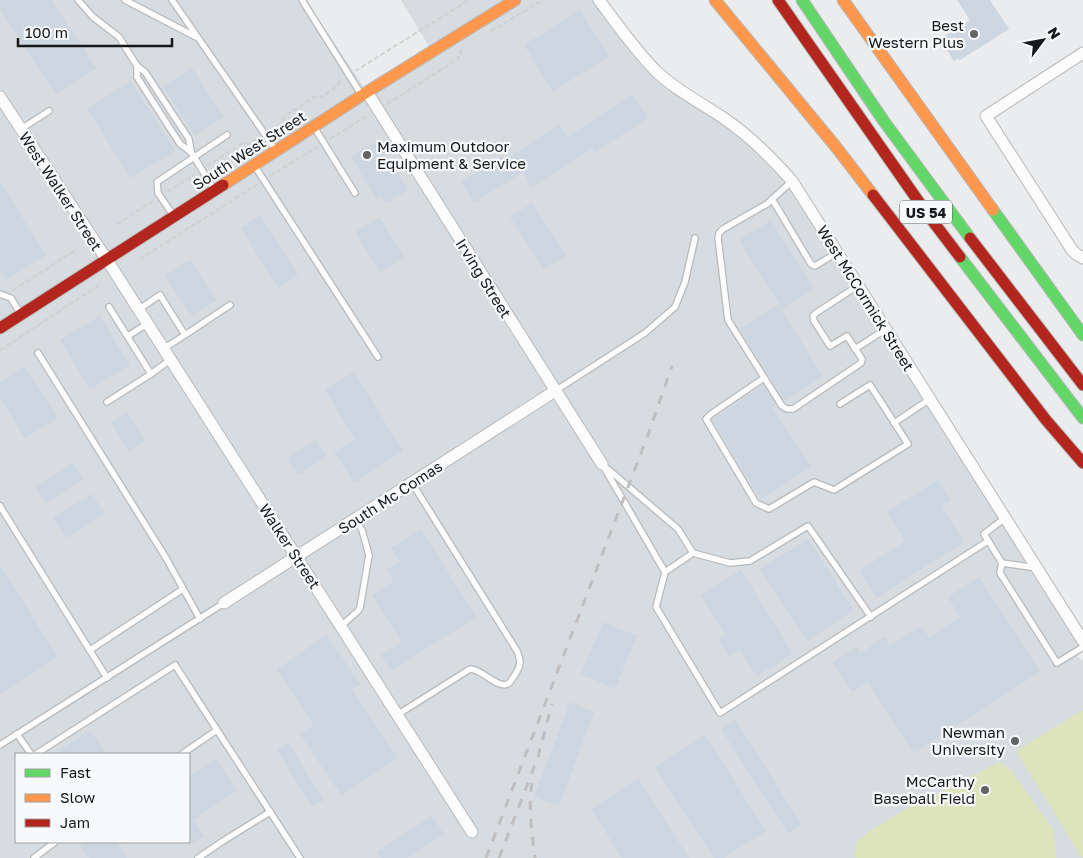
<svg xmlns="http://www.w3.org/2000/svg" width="1083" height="858" viewBox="0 0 1083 858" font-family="'Golos Text',sans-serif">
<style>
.built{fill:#d7dce0;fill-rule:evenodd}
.garden{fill:#dde3ba}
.building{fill:#ccd7e2}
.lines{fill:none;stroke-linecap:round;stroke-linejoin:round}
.lane-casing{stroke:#b8b9ba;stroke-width:8}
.street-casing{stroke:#b8b9ba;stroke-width:13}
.fast-casing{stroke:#b8b9ba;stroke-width:13}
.slow-casing{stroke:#b8b9ba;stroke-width:13}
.jam-casing{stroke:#b8b9ba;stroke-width:13}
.path{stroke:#d0d2d2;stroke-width:2;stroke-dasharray:5 2.5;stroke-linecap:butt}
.lane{stroke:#fcfcfc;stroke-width:5.5}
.street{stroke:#fcfcfc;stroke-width:11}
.fast{stroke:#63d668;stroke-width:11}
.slow{stroke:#ff974d;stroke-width:11}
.jam{stroke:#b3261e;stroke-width:11}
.rail{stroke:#bfbfc0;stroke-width:3;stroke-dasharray:9 9;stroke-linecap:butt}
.poi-dot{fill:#626364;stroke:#f7f9fb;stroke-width:2}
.labels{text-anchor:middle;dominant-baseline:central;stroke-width:4.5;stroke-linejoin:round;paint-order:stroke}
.shield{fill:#f7f9fb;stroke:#5b5c5e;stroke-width:1}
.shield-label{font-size:14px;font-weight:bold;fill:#18191a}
.poi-label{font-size:15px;fill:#18191a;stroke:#f7f9fb;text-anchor:end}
.street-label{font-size:15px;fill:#18191a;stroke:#f7f9fb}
</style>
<rect width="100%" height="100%" fill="#eaeced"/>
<path class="built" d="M 0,0 L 306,0 L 367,92 L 432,51 L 401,0 L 597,0 L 657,72 L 792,181 L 1083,649 L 1077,657 L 1083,660 L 1083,858 L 0,858 ZM 16,754 L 189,754 L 189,842 L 16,842 Z"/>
<g class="garden">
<polygon points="1083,710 1083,858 1082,858 1016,751"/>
<polygon points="1000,762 1010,769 1053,829 1056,858 856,858 854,854 858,841 868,832 903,811"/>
</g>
<g class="building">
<polygon points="0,0 51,0 96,68 56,94 0,9"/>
<polygon points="957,0 990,0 1009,29 960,60 958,58 954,61 940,39 970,20"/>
<polygon points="580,10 609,56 553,92 524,45"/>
<polygon points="192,68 224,117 195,136 163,87"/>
<polygon points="131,81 175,151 131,178 87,109"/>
<polygon points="633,94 648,118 594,153 592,149 532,187 523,172 474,203 461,182 502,156 504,160 559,125 567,137"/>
<polygon points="378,141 408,190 386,203 381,196 377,199 351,157 368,145 369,147"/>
<polygon points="0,182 46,255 6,280 0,271"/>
<polygon points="532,203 566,256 544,269 510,217"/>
<polygon points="260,215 298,275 278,288 241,228"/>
<polygon points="380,217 404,257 380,272 355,232"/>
<polygon points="771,220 814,289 782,309 739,240"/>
<polygon points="190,260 216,300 192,316 165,276"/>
<polygon points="778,305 823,376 784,400 740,329"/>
<polygon points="100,316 130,365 90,389 60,340"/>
<polygon points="25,366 58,418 25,438 0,398 0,382"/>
<polygon points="354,372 403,451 354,483 334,452 355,439 325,390"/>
<polygon points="763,385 776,405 773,408 811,467 761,499 712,420"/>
<polygon points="127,412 145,441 129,451 111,422"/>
<polygon points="316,440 327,456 298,475 287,458"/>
<polygon points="73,463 83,479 46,503 36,487"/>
<polygon points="938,480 951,500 941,506 964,542 877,598 859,571 905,541 887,512"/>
<polygon points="92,494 105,514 66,538 53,518"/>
<polygon points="421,529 476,617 391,671 381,655 402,642 372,595 394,581 387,569 400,562 391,548"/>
<polygon points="808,539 854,610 807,641 760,569"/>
<polygon points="0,565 58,657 0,694"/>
<polygon points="741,570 793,654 757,676 740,650 729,656 718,639 726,635 701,595"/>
<polygon points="979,577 1040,672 914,753 868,682 852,692 833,662 857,647 861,653 884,637 890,646 921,626 929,637 960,617 948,597"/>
<polygon points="603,622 637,636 615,689 581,674"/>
<polygon points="327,635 360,684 352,689 398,758 341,795 300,734 314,725 277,669"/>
<polygon points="570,702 594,712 559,806 534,797"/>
<polygon points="736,720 802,825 788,834 721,729"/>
<polygon points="90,730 106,754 54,754"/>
<polygon points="705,735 766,831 724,858 714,858 655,767"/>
<polygon points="288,743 324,800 312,807 277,750"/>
<polygon points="216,759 237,791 193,820 204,836 193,843 189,836 189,777"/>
<polygon points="638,779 689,858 622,858 591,809"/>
<polygon points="432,816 444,834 407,858 381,858 377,852"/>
<polygon points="85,842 116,842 127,858 89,858 80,845"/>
</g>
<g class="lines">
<g class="lane-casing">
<g id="lane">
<polyline points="78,0 93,17 119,37 137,66 145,72 189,139 191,152 213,188"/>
<polyline points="125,0 196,37"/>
<polyline points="172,0 275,149"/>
<polyline points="302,0 361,94"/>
<polyline points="137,66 137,77 180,144 191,152"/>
<polyline points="314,127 355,193"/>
<polyline points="21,129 49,111"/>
<polyline points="254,165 378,357"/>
<polyline points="792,181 767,204 723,229 719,233 718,238 728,320 782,406 787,409 793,409 861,363 862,359 847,336 830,346 814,321 813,316 816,313 859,285"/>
<polyline points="772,199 811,264 815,266 838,252"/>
<polyline points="173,215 158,193 157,182 227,135"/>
<polyline points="0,294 11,298 20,313"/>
<polyline points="138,310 160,295 185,335 163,349"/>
<polyline points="185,335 230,305"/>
<polyline points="128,336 147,324"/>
<polyline points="855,349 886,329"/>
<polyline points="38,353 166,558 200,619"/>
<polyline points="151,374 170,360"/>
<polyline points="764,378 711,414 706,419 756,503 769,509 814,482 834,490 908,444 870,385 840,404"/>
<polyline points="555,391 645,333 675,307 685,282 695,238"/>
<polyline points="107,402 151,374 109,307"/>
<polyline points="894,423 930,399"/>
<polyline points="0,506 107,678"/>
<polyline points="1005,518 984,534 1002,563 1037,568"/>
<polyline points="693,553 730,563 750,561 808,526 871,617"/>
<polyline points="1002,563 1000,573 1057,663 1083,647"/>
<polyline points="665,572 693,553 678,529 602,464 665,572 656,607 720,713 988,541"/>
<polyline points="341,626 358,611 360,608 369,555 362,530 355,520"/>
<polyline points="90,650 183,589"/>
<path d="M 397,715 L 470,669 C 481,668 499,691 509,683 C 511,681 514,676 516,673 C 521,665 521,660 517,651 L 412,483"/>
<polyline points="217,730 300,858"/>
<polyline points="17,734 31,754"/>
<polyline points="0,745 224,603"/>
<polyline points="36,754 175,665 217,730 182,754"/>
<polyline points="34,858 55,842"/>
<polyline points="198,858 223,841 270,812"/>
</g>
</g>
<g class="street-casing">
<g id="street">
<path d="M 599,0 C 617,24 635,50 656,71 C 674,89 701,103 722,117 C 749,135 771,157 792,181 L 1083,641"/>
<polyline points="1083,53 986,116 1072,250 1076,254 1083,258"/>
<polyline points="367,92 602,464"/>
<polyline points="0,97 107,260 472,832"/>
<polyline points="224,603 555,391"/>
</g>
</g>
<g class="fast-casing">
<g id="fast">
<polyline points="802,0 883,120 970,238"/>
<polyline points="993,210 1083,335"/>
<polyline points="960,257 1083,418"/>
</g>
</g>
<g class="slow-casing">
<g id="slow">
<polyline points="715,0 836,147 873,195"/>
<polyline points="843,0 993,210"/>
<polyline points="223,185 367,92 515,0"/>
</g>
</g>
<g class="jam-casing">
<g id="jam">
<polyline points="778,0 928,215 960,257"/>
<polyline points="873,195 1046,420 1083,463"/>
<polyline points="970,238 1083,385"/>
<polyline points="0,328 223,185"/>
</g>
</g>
<g class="path">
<polyline points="491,31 543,0"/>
<polyline points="355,71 469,0"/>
<polyline points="387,104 458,59 462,48"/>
<polyline points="271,130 280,124 285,116 314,97 322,97 336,87 342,79"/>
<polyline points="330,139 368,115"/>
<polyline points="207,166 241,144 249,144 259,138"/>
<polyline points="270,176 317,147"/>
<polyline points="167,192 195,174"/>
<polyline points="117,224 155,200"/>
<polyline points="140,259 258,184"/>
<polyline points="13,290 77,249"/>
<polyline points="0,350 101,284"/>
</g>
<use href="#lane" class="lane"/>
<use href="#street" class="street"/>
<use href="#fast" class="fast"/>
<use href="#slow" class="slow"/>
<use href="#jam" class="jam"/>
<g class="rail">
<path d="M 532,783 C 528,807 532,835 535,858"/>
<polyline points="486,858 648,435 672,366"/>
<polyline points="499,858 538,757 552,704"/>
</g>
</g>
<g class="poi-dot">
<circle cx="974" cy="34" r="5"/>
<circle cx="367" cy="155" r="5"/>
<circle cx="1015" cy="741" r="5"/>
<circle cx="985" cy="790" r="5"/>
</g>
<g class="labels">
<rect class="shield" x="900" y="200.5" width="52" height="23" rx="4"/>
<g class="shield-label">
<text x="926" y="212">US 54</text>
</g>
<g class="poi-label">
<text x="964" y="25">Best<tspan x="964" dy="17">Western Plus</tspan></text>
<text x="377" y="146" text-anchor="start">Maximum Outdoor<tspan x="377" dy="17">Equipment &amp; Service</tspan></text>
<text x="1005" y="732">Newman<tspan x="1005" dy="17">University</tspan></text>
<text x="975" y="781">McCarthy<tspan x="975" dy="17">Baseball Field</tspan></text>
</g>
<g class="street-label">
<text transform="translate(249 150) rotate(-33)">South West Street</text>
<text transform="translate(61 191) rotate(57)">West Walker Street</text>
<text transform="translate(484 278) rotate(58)">Irving Street</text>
<text transform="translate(866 298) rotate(58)">West McCormick Street</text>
<text transform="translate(390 497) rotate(-33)">South Mc Comas</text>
<text transform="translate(290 546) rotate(57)">Walker Street</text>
</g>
</g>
<rect x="15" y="753" width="175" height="90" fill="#f7f9fb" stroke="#9e9fa1"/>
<rect x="25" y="769" width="25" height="8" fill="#63d668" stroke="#9e9fa1"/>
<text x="60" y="778" font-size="15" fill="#18191a">Fast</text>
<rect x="25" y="794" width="25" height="8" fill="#ff974d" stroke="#9e9fa1"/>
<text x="60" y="803" font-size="15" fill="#18191a">Slow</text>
<rect x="25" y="819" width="25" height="8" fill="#b3261e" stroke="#9e9fa1"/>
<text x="60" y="828" font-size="15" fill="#18191a">Jam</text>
<g transform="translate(1043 40) rotate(58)" stroke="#f7f9fb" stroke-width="4" paint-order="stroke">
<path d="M0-4L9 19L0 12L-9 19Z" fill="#18191a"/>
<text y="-8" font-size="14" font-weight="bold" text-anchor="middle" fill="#18191a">N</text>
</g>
<path d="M18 38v8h154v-8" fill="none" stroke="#18191a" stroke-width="2.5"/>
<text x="25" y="38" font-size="15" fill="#18191a" stroke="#f7f9fb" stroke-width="4" paint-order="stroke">100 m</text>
</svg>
